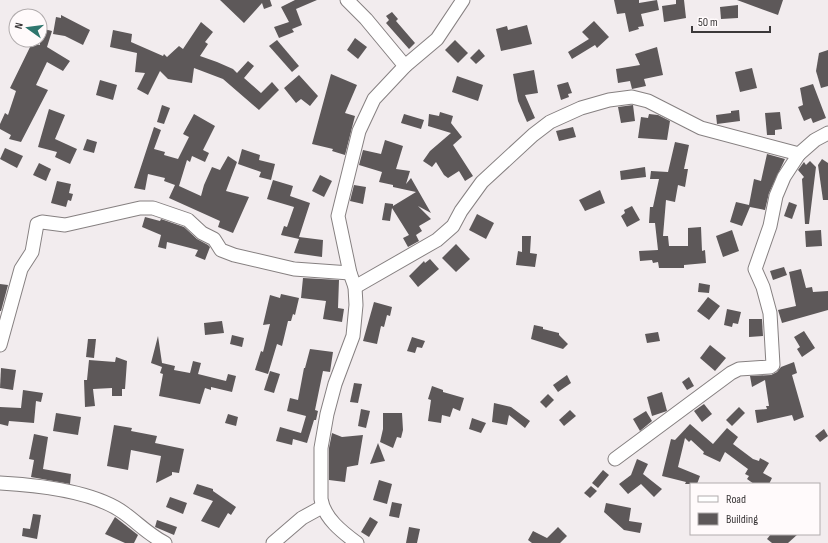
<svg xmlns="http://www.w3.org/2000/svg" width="828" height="543" viewBox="0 0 828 543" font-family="'Sofia Sans Condensed',sans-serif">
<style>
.building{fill:#5d5859}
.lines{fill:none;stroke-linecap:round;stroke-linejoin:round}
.minor-casing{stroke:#868081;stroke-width:15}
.minor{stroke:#fff;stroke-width:13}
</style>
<rect width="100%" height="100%" fill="#f2ecee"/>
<g class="building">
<polygon points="220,0 270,0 272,6 264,9 262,3 244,23"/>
<polygon points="295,0 317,0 296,9 302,25 292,29 294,32 279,38 274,27 289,22 281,7"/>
<polygon points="614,0 639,0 639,3 657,0 659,10 641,14 644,26 638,27 639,29 629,32 625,13 617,14"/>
<polygon points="676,0 684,0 686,18 664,22 662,6 676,4"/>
<polygon points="737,0 783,0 778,15"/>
<polygon points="738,5 738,18 721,19 720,7"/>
<polygon points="392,12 398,19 396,21 415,43 409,49 386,23 389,20 386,16"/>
<polygon points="61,15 90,30 83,45 65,36 53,34 56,17 61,18"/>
<polygon points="594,21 609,37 597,48 595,45 572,59 568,52 589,39 582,32"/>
<polygon points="201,22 213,32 205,42 208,44 200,56 217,62 233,69 237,73 248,61 254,66 244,78 261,93 272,82 279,90 259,110 223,79 194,68 192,83 168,79 160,71 148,95 137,89 145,73 135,72 137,53 110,47 113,30 132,34 131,42 163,56 164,54 167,57 179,46 183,49"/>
<polygon points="527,25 532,44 501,51 496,29 507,26 508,30"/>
<polygon points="40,28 52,31 47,47 70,61 63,71 47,62 36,85 48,90 21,142 9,139 11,135 0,129 0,124 5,113 8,115 16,91 10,88 32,43 40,45"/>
<polygon points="355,38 367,47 358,59 347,50"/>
<polygon points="277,40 299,66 292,72 269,46"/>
<polygon points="455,40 468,53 458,63 445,50"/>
<polygon points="657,47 663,75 644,79 646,86 632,89 630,81 618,83 616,69 640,65 635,54"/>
<polygon points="479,49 485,56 476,64 470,58"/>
<polygon points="828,50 828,86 821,88 816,71 819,53"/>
<polygon points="752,68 757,88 740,92 735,72"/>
<polygon points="534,70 538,93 525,95 535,118 527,122 518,101 513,74"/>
<polygon points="331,74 357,85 345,113 355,116 345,155 332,151 333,149 312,144"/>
<polygon points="299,75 318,96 310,106 301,99 296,103 284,88"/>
<polygon points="457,76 483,85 478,101 452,92"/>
<polygon points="100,80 117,85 113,100 96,95"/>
<polygon points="568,82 572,93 568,94 569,97 561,100 557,85"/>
<polygon points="813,84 826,118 813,123 811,118 804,121 798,107 803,105 800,88"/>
<polygon points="162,105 170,108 164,124 157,122"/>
<polygon points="633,105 635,121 621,123 618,107"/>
<polygon points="49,109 65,115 55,139 77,149 70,164 55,157 57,152 38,147"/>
<polygon points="739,110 740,121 717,124 716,115 731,113 731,111"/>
<polygon points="440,112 453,116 451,123 462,137 453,145 473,176 465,181 459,171 448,178 444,175 436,162 432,167 423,161 430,151 451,133 428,126 429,114 439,116"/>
<polygon points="780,112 782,129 775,130 775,135 767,135 765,113"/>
<polygon points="194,114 215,126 203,150 209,153 205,162 192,156 190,162 187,160 179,186 201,196 204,185 212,167 220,170 228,156 237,162 226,191 249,197 233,233 218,227 220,221 169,198 175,185 164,181 165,178 148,174 145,190 134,188 154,127 161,130 154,149 165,152 164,155 178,159 189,137 183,134"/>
<polygon points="404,114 424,120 421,129 401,123"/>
<polygon points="649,114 658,115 670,121 667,140 638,138 641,117 648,118"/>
<polygon points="573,127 576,137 559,141 556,131"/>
<polygon points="87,139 97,142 94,153 83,150"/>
<polygon points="385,140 403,146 396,169 410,171 406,184 411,178 431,213 418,206 431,219 419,226 422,231 416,235 419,241 408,247 403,238 409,235 392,208 390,221 382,220 385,203 393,204 393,206 416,192 393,187 393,185 379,182 382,172 359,165 363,150 381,154"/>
<polygon points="675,142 689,145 684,169 688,169 685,187 678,185 675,202 666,200 663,236 668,236 669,246 688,246 688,228 701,227 702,251 705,250 706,263 684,265 684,268 659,268 658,262 653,263 652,260 640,261 639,251 658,250 655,223 649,223 650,207 653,207 659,179 650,179 651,171 668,172"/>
<polygon points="5,148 23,156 17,168 0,159"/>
<polygon points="242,149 260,155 259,160 275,164 271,180 259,177 261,172 238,164"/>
<polygon points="767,154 785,159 769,193 765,210 750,207 742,226 730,222 736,202 749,205 754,179 761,181"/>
<polygon points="822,159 828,163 828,200 823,200 818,165"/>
<polygon points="810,161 816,167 809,224 805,224 802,179 804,177 798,170 804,162 806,165"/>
<polygon points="39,163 51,169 46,181 33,175"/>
<polygon points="645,167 646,177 621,180 620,171"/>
<polygon points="320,175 332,181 324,197 312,191"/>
<polygon points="273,180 293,186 290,196 310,203 299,237 323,240 322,257 294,253 299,239 281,235 284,226 287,227 294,207 267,199"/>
<polygon points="57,181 71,184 69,193 73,194 71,201 68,200 66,207 51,203"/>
<polygon points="354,185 366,187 363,204 350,201"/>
<polygon points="600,190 605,203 585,211 579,200"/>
<polygon points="789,202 797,205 792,219 784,216"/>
<polygon points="632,206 640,220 627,227 621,216 625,213 624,210"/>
<polygon points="477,214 494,223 486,239 469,230"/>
<polygon points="145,217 160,221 161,219 184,227 197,239 208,245 210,247 205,260 195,256 198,250 167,242 166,249 158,247 161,235 142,227"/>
<polygon points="732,230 739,251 723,257 716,236"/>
<polygon points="821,230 822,246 806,247 805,231"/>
<polygon points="522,236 531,236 530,253 537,254 535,267 516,265 518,251 522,252"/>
<polygon points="456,244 470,259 456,272 442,258"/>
<polygon points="430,259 439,269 418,287 409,276 424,261 425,263"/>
<polygon points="784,267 787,275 773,280 770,271"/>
<polygon points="801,269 806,288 812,287 813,292 828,291 828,310 782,323 778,310 796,306 789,272"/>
<polygon points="303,278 339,280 338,308 344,309 342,322 323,319 326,301 301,298"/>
<polygon points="699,283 710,285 709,293 698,292"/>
<polygon points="0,284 8,285 1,311 0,311"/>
<polygon points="281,294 299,298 295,315 293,314 291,321 288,321 282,346 277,344 268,374 255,370 261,351 263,352 270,324 263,325 270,295 280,298"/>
<polygon points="708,297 720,306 709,320 697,311"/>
<polygon points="374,302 392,307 390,316 387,315 384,327 381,326 377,344 363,341"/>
<polygon points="727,309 741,312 738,324 733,323 732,327 724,325"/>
<polygon points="749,319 762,319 763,336 749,337"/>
<polygon points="222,321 224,333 205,335 204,323"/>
<polygon points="534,325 543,327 543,329 559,333 559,335 568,344 563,349 531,339"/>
<polygon points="804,331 815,348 802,357 797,349 800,347 794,337"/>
<polygon points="658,332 660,341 647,343 645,334"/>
<polygon points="232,335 244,338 242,347 230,344"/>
<polygon points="158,336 162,363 175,366 174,370 190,373 193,361 201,363 198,374 226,381 228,374 236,376 232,392 211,387 211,390 205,388 200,404 159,396 163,374 160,373 162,367 151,363"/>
<polygon points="412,337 425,341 422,348 417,347 415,353 407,351"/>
<polygon points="88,339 96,339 94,358 86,357"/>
<polygon points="710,345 726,358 715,371 700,358"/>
<polygon points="310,349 333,352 330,372 323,371 315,410 318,411 316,420 314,420 307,443 293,439 292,445 276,441 280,427 301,433 306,416 287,411 290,398 298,400 304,368 305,368"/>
<polygon points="116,357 127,361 125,389 122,389 122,396 112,396 112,388 93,389 95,406 85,407 84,380 87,380 89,360 115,362"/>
<polygon points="794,362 797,373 792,375 804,417 794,421 792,415 757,423 755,410 767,409 766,406 769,406 765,380 752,387 750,376 771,375 777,372 781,367"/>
<polygon points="1,368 16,370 13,390 0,388"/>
<polygon points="270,371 280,374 274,393 264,390"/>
<polygon points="567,375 571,383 558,392 553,385"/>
<polygon points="689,377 694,386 687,390 682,382"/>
<polygon points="354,383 362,384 358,403 350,402"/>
<polygon points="432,386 443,390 443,392 464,398 460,411 453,408 450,417 442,415 441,423 428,421 431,400 428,399"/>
<polygon points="23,390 43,393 41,402 36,401 34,423 9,421 8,426 0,424 0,407 21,408"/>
<polygon points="662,392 667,411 652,416 647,397"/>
<polygon points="548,394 554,400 546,408 540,402"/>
<polygon points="494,403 511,407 530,421 525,428 509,415 507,425 492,422"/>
<polygon points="704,404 712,414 702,422 694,411"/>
<polygon points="739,407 745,413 732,426 726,420"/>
<polygon points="361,409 370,411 366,428 358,426"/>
<polygon points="570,410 576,416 564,426 559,420"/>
<polygon points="646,411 652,421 640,431 633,419"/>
<polygon points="56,413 81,417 78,435 53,431"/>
<polygon points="383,413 402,413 403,430 401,438 397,437 393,448 380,442 383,429"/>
<polygon points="228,414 238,417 236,426 225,423"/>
<polygon points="472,418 486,423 481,433 469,429"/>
<polygon points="690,424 713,444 727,428 738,437 733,444 753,459 759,461 760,458 769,463 763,473 772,478 769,484 754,484 747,479 749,476 745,474 748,469 725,452 720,462 703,454 704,452 691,440 689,442 685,438 678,467 700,476 697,484 685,484 686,482 662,476 671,439 675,440"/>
<polygon points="114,425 132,428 131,431 157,436 155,443 184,449 179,473 172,472 172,475 156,483 161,456 131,450 128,470 107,466"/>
<polygon points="824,429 828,436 820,442 815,436"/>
<polygon points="332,433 342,437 363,435 358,465 347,467 345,482 329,480 329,448"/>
<polygon points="34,434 48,437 43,469 71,474 70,484 31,477 34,460 29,459"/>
<polygon points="378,443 385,461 370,464"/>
<polygon points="637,459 648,464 643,474 662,489 654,497 641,484 628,494 619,484 631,475"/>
<polygon points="603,470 609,475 598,488 592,483"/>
<polygon points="379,480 392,484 387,504 373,500"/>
<polygon points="197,484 213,489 213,491 236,507 231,515 228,513 219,528 201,521 213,501 193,494"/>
<polygon points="591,486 597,491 590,498 584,493"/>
<polygon points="170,497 187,503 183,514 166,507"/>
<polygon points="392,502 402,504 399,518 389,516"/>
<polygon points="606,503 631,508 629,521 642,523 640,533 624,530 604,512"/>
<polygon points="33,514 41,515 37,539 22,536 23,528 30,529"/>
<polygon points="115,517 138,535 134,543 125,543 105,534"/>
<polygon points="370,517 378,522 369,537 361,532"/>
<polygon points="157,520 177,527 174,535 155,527"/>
<polygon points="409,527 420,529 417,543 406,543"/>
<polygon points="558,527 567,536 560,543 532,543 528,540 533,531 547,538"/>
<polygon points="771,534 798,534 788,543 772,543 767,539"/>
</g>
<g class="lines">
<g class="minor-casing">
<g id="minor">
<polyline points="347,0 366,19 405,66"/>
<polyline points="355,287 437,240 453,226 461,211 482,182 533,135 550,122 581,108 609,100 632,97 648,101 701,128 799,154 815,140 828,133"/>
<polyline points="0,345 21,269 32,252 37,224 42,222 65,225 140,208 153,208 188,220 202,233 214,239 221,250 234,255 294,269 350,273"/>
<polyline points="615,459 731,373 739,369 770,367 773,365 770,313 763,287 755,269 770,226 776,196 784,177 799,154"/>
<path d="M 0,483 C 36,485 94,491 124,513 C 138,523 149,535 165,543"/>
<polyline points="273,543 302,518 322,507"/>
<path d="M 357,543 C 342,532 324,518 321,499 L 321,448 L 327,414 L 335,384 L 353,336 L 356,305 L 355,287 L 350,273 L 338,216 L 359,131 L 374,99 L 405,66 L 437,39 L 463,0"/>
</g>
</g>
<use href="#minor" class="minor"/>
</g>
<rect x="690" y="483" width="130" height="52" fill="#fffafb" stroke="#b1acad"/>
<rect x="698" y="496" width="20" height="6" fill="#ffffff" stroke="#b1acad"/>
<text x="726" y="503" font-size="12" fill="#3b3839">Road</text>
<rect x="698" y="513" width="20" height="12" fill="#5d5859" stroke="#b1acad"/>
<text x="726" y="523" font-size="12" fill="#3b3839">Building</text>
<g transform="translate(28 28) rotate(284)"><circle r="19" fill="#fffafb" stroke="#b1acad"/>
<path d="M0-3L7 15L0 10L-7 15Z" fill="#2f766e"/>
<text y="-6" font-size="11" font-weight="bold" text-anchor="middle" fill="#3b3839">N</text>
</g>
<path d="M692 26v6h78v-6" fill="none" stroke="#3b3839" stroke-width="2"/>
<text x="698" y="26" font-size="12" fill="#3b3839" stroke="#fffafb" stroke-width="3" paint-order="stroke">50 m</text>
</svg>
